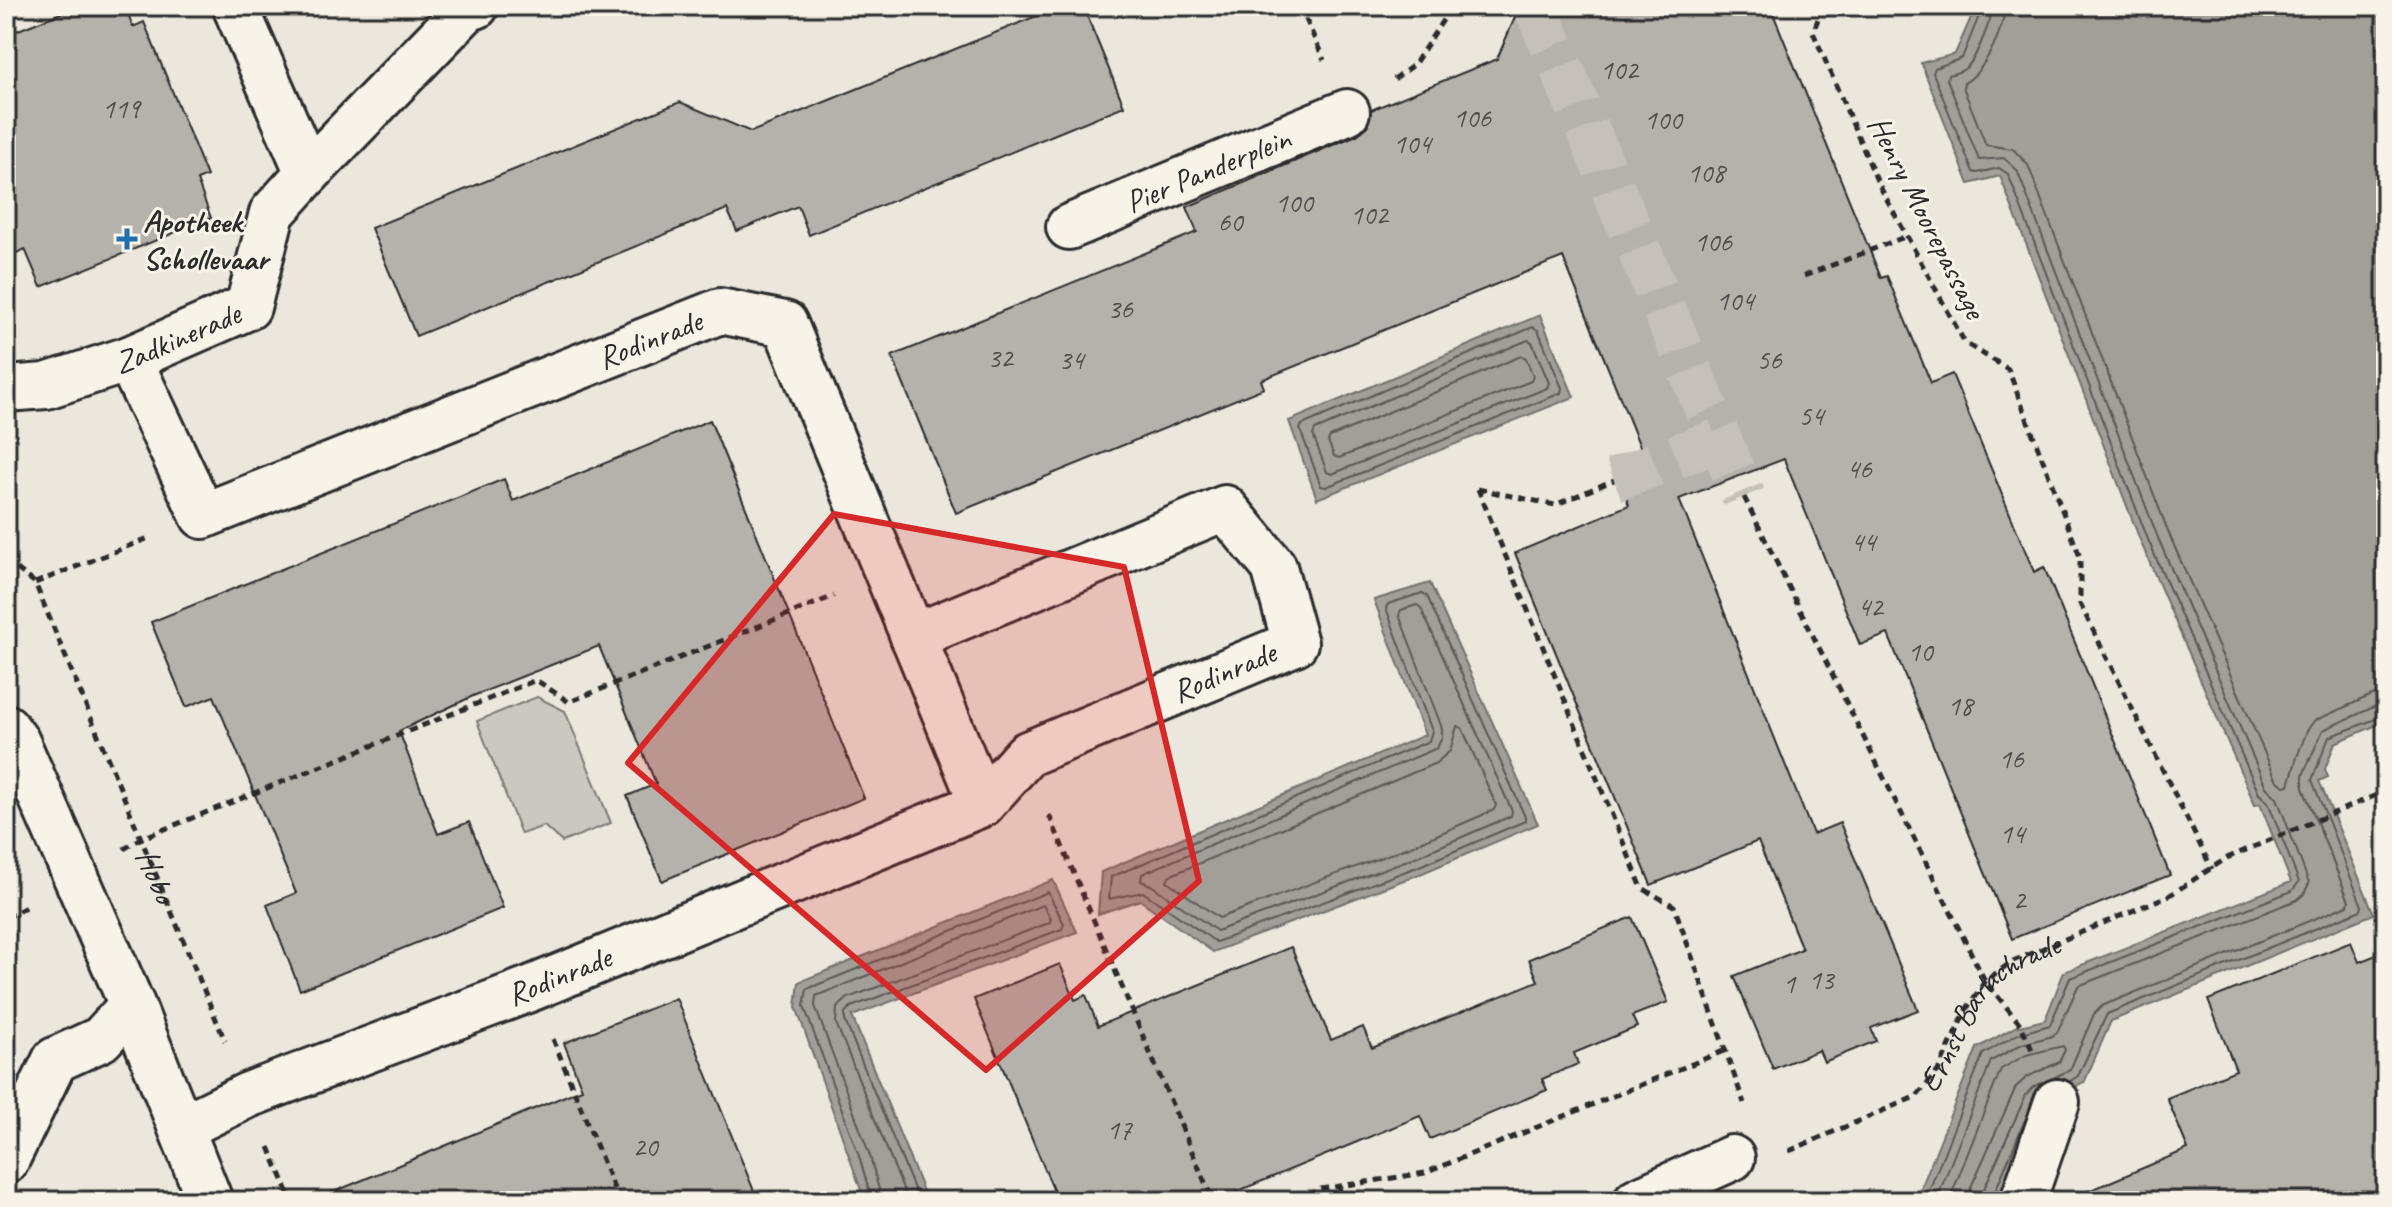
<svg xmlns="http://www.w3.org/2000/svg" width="2392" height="1207" viewBox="0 0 2392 1207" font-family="Caveat,sans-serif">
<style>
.green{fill:#cbc8bf;stroke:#7b7a75;stroke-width:2}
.water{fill:#a29f98;stroke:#72716c;stroke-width:2}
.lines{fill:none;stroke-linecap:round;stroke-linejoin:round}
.shore{stroke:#5b5957;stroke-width:2}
.building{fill:#b5b2ab;stroke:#2b2b2b;stroke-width:2}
.minor-tunnel{stroke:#c5c1b9;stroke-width:44;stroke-dasharray:44 22;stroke-linecap:butt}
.minor-casing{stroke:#2b2b2b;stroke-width:50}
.path{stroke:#2b2b2b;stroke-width:5;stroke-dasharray:8 6;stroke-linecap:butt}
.minor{stroke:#f7f3e8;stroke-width:44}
.marked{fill:#d62828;fill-opacity:0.2;stroke:#d62828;stroke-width:6;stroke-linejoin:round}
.poi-dot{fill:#1f6fb2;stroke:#f7f3e8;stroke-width:3}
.labels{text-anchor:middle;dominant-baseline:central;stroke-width:6;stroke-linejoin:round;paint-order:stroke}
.number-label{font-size:28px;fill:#4e4d4b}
.street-label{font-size:32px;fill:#2b2b2b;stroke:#f7f3e8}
.poi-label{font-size:32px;font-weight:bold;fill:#2b2b2b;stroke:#f7f3e8;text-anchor:start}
</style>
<rect width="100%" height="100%" fill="#ebe7dd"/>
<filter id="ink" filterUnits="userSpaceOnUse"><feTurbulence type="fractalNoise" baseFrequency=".0125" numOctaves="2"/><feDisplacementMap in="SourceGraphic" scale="16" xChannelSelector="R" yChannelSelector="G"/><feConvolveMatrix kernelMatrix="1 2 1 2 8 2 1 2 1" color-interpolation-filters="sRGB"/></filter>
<g filter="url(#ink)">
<polygon class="green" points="537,697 565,711 611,823 562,842 544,826 521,834 477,721"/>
<g class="water">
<polygon points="1976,6 2386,6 2386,721 2335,743 2325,769 2328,777 2319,781 2374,914 2111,1021 2084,1083 2042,1103 1998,1201 1916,1201 1977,1048 2015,1027 2045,1020 2064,972 2291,882 2260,804 2255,805 2142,545 2000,176 1969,184 1921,63 1955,54"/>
<polygon points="1540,315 1574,397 1317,499 1289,421"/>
<polygon points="1430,583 1538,824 1420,874 1213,952 1140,900 1098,914 1101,872 1425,735 1374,600"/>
<polygon points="1053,880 1077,932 852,1016 927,1201 865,1201 796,1007 799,982"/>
</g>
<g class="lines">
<g class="shore">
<path d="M 2005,6 C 2004,29 1984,73 1964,83 L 1963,87 L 1986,145 L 2013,149 L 2028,165 L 2169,534 L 2276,779 L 2284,786 L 2289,785 L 2297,757 L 2307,731 L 2314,721 L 2372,695 L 2386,692"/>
<polygon points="1533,327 1538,330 1562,388 1561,393 1326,487 1321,486 1300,429 1302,425"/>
<polygon points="1528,340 1532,342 1549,383 1547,388 1332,474 1327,472 1313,435 1315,430"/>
<polygon points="1521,356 1526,358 1533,376 1531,381 1339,458 1334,456 1328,441 1330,437"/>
<polygon points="1422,593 1427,596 1525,817 1525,821 1417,867 1216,942 1143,892 1109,899 1111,877 1429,741 1432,731 1386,608 1388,604"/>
<polygon points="1417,605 1421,608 1512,811 1511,816 1413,858 1217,931 1151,885 1141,881 1142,874 1437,748 1442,737 1442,728 1399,615 1401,610"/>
<polygon points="1457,726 1462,728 1496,805 1494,810 1409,847 1219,918 1167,881 1169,876 1436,763 1450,751"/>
<polyline points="2053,1078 2070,1070 2094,1014 2102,1006 2348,905 2349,901 2303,788 2303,775 2323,730 2376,706 2386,705"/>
<polyline points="2069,1082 2078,1076 2107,1014 2361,910 2362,906 2312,780 2329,737 2386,715"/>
<polyline points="872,1201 860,1159 804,1006 807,989 1048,892 1064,924 1062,929 851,1007 845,1013 845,1021 919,1201"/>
<polyline points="882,1201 870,1156 815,1006 816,996 1043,905 1051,919 1049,923 848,998 837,1008 836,1023 908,1201"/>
<polyline points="1925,1201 1983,1054 2018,1034 2050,1025 2070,978 2292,891 2299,882 2268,802 2259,794 2149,542 2008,174 1999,168 1977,173 1973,172 1933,73 1935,68 1962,58 1983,6"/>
<path d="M 1936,1201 L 1991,1061 L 2022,1044 L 2049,1037 L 2057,1033 L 2078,986 L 2297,900 L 2304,894 L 2309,883 L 2277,798 L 2266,787 L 2158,538 L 2017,170 L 2004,158 L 1979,160 L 1947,79 L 1948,75 C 1955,73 1962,72 1967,67 C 1976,59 1992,18 1993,6"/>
<polyline points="1949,1201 2001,1069 2026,1055 2063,1046 2065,1050 2059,1062 2027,1077 2016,1087 1971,1187 1969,1201"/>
<polyline points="1981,1201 1983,1191 2026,1095 2033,1087 2049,1080"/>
<polyline points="1991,1201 2025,1120"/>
</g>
</g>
<g class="building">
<polygon points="78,6 125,6 133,27 144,22 207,176 197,180 211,218 41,287 25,249 6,258 6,35"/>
<polygon points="1061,6 1083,6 1124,106 809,235 798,206 737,231 727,209 416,336 371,228 680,102 751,132"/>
<polygon points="1520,6 1770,6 1881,278 1887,276 1931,383 1952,374 2034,572 2044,567 2170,875 2012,939 1888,634 1860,645 1784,459 1679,499 1813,834 1840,823 1918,1010 1871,1028 1876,1041 1824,1062 1819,1050 1773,1069 1734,976 1802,949 1758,841 1651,885 1515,553 1629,505 1611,461 1641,449 1563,257 1261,380 1264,388 956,513 892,356 1197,232 1187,207 1357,135 1367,127 1371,110 1497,59"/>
<polygon points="710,420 864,798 662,881 627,796 656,784 599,646 473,696 399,731 438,834 469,822 503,908 300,990 267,905 296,893 214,696 186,707 151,622 504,479 513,501"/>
<polygon points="1632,917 1668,1002 1632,1016 1637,1027 1574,1053 1578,1064 1542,1079 1547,1090 1430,1139 1420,1116 1214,1201 1058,1201 974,999 1060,964 1075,1000 1086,995 1098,1026 1291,947 1331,1040 1363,1027 1372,1048 1538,981 1529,959"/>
<polygon points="2351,942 2359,962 2386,951 2386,1201 2065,1201 2188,1149 2167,1098 2236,1070 2208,1000"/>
<polygon points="676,998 758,1201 312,1201 582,1089 564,1043"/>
</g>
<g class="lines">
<g class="minor-tunnel">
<polyline points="1535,6 1744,497"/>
<polyline points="1614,480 1719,440"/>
</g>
<g class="minor-casing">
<g id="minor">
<polyline points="235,6 308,173"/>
<path id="s3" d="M 1069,227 L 1347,112"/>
<path id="s4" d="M 129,359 L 203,516 L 720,311 L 785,324 L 982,804 L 532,988 L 248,1095 L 181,1128"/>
<path id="s5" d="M 6,389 L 46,386 L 129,359 L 248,307 L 272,213 L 308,173 L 467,9 L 476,6"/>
<polyline points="913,637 1225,508 1274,567 1295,643 1027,754 982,804"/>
<polyline points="6,727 17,742 132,1005 210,1201"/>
<polyline points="6,1161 55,1060 101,1039 132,1005"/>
<polyline points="1636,1201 1732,1158"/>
<polyline points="2023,1201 2057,1102"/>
</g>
</g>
<g class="path">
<polyline points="1300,6 1324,60"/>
<polyline points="1823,6 1813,32 1878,183 1965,343 2008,369 2080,557 2080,604 2212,869"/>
<polyline points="1394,79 1414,65 1452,6"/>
<polyline points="1804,276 1907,236"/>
<polyline points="1478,489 1642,888 1674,906 1744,1103"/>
<polyline points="1478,489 1555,505 1614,480"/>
<polyline points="1744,497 1985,981 2021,1025 2033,1052"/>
<path id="s1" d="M 6,560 L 35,583 L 225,1041"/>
<polyline points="35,583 149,538"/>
<polyline points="1049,815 1213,1201"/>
<polyline points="124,849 140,839 536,680 569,702 834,596"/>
<polyline points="6,918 26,907"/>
<polyline points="553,1039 619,1201"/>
<polyline points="269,1147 292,1201"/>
<path id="s2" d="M 1789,1151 L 1917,1096 L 1938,1071 L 1966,1010 L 1985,981 L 2013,961 L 2170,895 L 2227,858 L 2386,791"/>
<polyline points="1338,1186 1344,1201"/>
<polyline points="1295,1201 1321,1189 1425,1173 1726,1050"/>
</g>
<use href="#minor" class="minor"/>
</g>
</g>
<path class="marked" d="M 834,514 L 1124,567 L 1199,881 L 986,1070 L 628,763 Z"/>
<path class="poi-dot" d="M123 227h8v8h8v8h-8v8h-8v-8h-8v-8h8z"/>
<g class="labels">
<g class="number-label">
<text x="1619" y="69">102</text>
<text x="121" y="108">119</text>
<text x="1472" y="117">106</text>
<text x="1663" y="119">100</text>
<text x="1412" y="143">104</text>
<text x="1706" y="172">108</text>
<text x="1294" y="202">100</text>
<text x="1369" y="214">102</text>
<text x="1230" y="221">60</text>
<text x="1713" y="241">106</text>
<text x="1735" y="300">104</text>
<text x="1120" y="308">36</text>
<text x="1000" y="357">32</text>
<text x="1071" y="359">34</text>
<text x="1769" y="359">56</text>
<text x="1811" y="415">54</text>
<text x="1859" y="468">46</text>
<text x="1863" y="541">44</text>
<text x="1870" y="606">42</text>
<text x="1920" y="651">10</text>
<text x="1960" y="705">18</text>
<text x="2011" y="758">16</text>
<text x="2012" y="833">14</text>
<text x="2019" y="899">2</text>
<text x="1821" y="979">13</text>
<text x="1789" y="983">1</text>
<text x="1119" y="1129">17</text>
<text x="645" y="1146">20</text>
</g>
<g class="street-label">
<text stroke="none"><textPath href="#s3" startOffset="150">Pier Panderplein</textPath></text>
<text transform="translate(1927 217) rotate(63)">Henry Moorepassage</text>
<text stroke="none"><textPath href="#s5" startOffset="180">Zadkinerade</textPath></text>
<text stroke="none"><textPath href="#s4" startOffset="654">Rodinrade</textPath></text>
<text transform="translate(1224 672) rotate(-23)">Rodinrade</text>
<text stroke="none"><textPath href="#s1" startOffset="354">Hobo</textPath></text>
<text transform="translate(559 976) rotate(-22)">Rodinrade</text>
<text stroke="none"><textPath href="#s2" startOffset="254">Ernst Barlachrade</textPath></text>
</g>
<g class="poi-label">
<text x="143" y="221">Apotheek<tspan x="143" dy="37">Schollevaar</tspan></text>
</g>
</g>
<rect width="2392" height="1207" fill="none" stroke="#f7f3e8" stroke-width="32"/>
<rect x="16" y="16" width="2360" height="1175" fill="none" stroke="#2b2b2b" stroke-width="3" filter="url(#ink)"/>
</svg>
